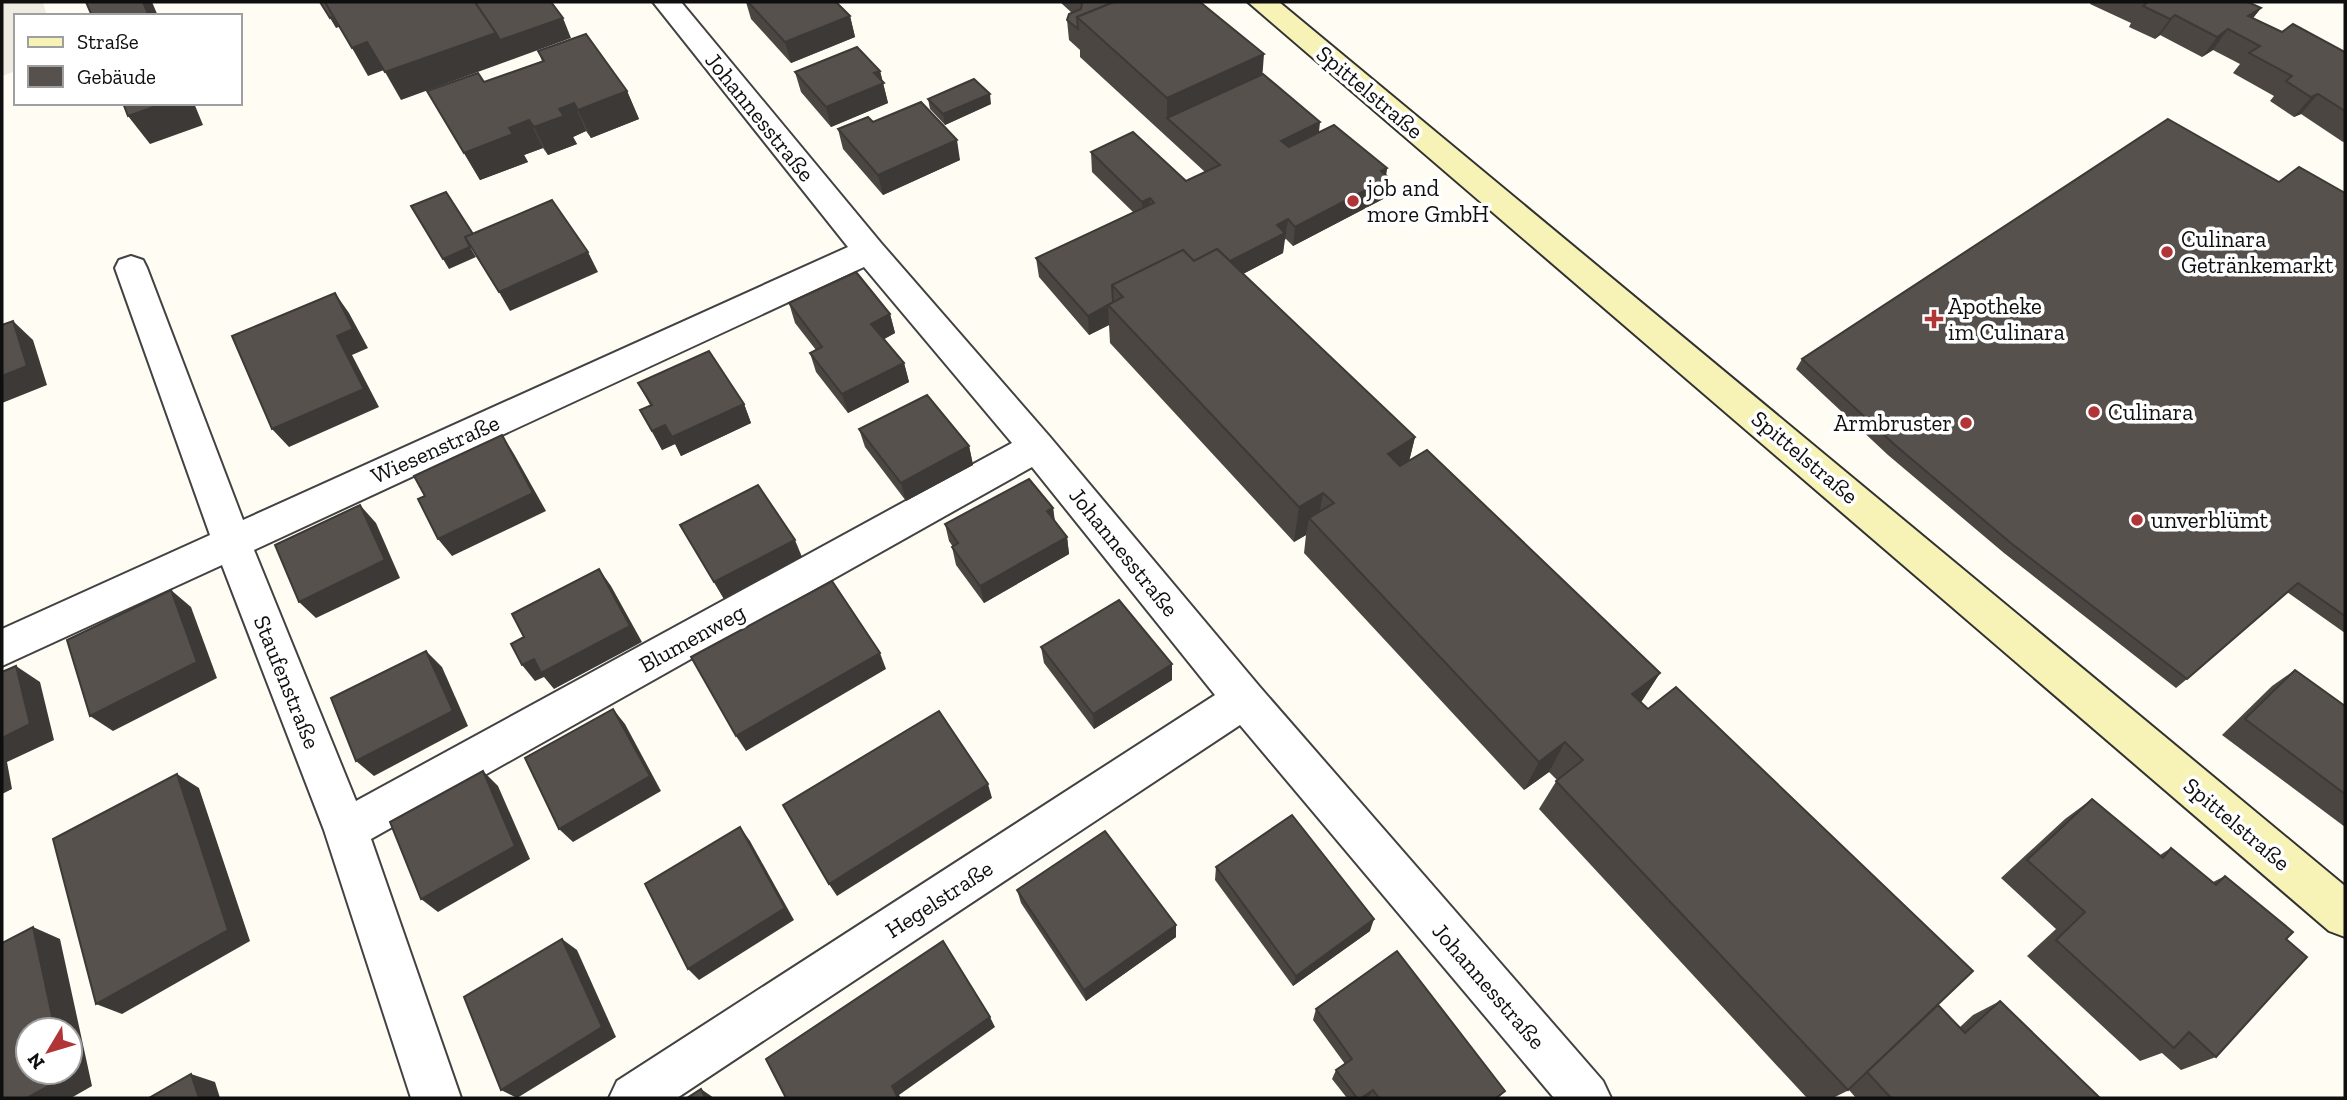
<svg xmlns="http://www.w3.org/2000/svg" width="2347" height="1100" viewBox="0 0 2347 1100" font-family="'Zilla Slab',serif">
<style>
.plaza{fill:#eeebe1}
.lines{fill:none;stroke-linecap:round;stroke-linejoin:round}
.minor-casing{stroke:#424242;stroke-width:4}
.secondary-casing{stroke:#313131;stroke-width:4}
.minor{fill:#fff;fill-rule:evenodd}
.secondary{fill:#f7f2b5;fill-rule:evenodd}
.wall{fill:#4b4642}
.shaded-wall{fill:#3d3936}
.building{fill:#57514d;stroke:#3d3936;stroke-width:2}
.poi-dot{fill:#b13536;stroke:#fff;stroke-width:2.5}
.labels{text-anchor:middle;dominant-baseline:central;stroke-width:7;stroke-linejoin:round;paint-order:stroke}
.street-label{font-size:23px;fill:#0f0f0f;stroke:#fff}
.poi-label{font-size:23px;fill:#0f0f0f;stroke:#fff;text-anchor:start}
</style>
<rect width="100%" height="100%" fill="#fefcf3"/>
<polygon class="plaza" points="2,2 43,2 47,16 16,16 16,71 2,76"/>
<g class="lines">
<g class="minor-casing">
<path id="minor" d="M 653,2 L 681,2 L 881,243 L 1050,437 L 1259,686 L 1603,1081 L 1611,1098 L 1554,1098 L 1240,725 L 677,1098 L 609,1098 L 617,1081 L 1215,695 L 1032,467 L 371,839 L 461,1098 L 411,1098 L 324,830 L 222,565 L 2,666 L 2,629 L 210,535 L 115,268 L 119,260 L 131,256 L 143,260 L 147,268 L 243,520 L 848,247 ZM 864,267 L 1012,443 L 356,801 L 254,550 Z"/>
</g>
<g class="secondary-casing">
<polygon id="secondary" points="1248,2 1279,2 2345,886 2345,937 2329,931"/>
</g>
<use href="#minor" class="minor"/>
<use href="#secondary" class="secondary"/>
</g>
<g class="wall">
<polygon points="746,2 836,2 850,16 855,37 791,63 751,19"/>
<polygon points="1060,2 1200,2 1263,74 1319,132 1387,168 1386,176 1389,178 1385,198 1293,246 1286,239 1284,240 1283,253 1243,274 1415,437 1409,461 1660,673 1641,702 1960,1027 1973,1015 2000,1001 2100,1098 1856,1098 1849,1090 1833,1098 1807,1098 1539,809 1557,780 1549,772 1524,790 1304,553 1306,535 1294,542 1110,343 1109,325 1089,335 1039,277 1036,258 1133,212 1092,172 1091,152 1186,181 1205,172 1080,57 1080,50 1069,40 1067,20 1072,13"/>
<polygon points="2091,2 2248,2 2261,8 2253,18 2282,32 2345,52 2345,141 2343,142 2301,114 2294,117 2270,101 2274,96 2233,73 2240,64 2213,50 2202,57 2160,35 2155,39 2129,27 2131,23 2090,4"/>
<polygon points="538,51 627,91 639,119 591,138 586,131 573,137 577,144 548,155 543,148 524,155 528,162 480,180 427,91 484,82 542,61"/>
<polygon points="880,71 888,103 831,127 801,92 795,72"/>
<polygon points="928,99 991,104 945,125 930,109"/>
<polygon points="873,122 960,160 883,195 843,149 838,129"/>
<polygon points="2279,182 2345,193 2345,633 2287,592 2187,679 2176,688 2004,553 1888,455 1796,369 1802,359"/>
<polygon points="789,303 890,314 895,333 884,339 904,363 909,382 848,413 816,372 810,353 816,350 795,323"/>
<polygon points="638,383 744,404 751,423 681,456 675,444 662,450 640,410 650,405"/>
<polygon points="859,429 969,446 973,465 906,501 865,447"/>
<polygon points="1053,508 1055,521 1067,537 1069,554 984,603 956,565 952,547 953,547 949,541 945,524"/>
<polygon points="680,525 802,557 724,599"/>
<polygon points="1041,647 1172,664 1172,680 1094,729 1044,663"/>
<polygon points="2295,670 2345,706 2345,827 2222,735 2272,686"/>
<polygon points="2092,799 2160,855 2171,848 2213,882 2225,876 2286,939 2216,1057 2181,1070 2162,1053 2140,1061 2027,956 2056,929 2001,878 2065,819"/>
<polygon points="1216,867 1370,931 1293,986 1215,880"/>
<polygon points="1017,890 1176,925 1176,937 1086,1001 1021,903"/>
<polygon points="1316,1009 1505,1091 1498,1098 1347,1098 1332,1079 1336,1070 1345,1064 1313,1020"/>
</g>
<g class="shaded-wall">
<polygon points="143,2 152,2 158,16 149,16"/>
<polygon points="374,3 380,13 336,28 330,18"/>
<polygon points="2261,8 2245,28 2248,16"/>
<polygon points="2175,15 2160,35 2155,39 2170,19"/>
<polygon points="850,16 855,37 791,63 785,42"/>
<polygon points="563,18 571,38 401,100 385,72 496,33"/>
<polygon points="2228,29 2213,50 2202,57 2217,37"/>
<polygon points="367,42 384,70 368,76 352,48"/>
<polygon points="1264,54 1261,94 1167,118 1167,138 1167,98"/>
<polygon points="880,71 888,103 831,127 826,107 874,73"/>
<polygon points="627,91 639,119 591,138 578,110"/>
<polygon points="990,94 991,104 945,125 943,114"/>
<polygon points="2318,94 2301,114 2294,117 2311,97"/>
<polygon points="165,103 194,103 203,125 150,144 128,116"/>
<polygon points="574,103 586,131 573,137 577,144 548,155 534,127 559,109"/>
<polygon points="529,120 543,148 524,155 528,162 480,180 464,153 509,128"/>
<polygon points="1320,122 1318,142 1279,161 1281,141"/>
<polygon points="957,140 960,160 883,195 878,175"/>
<polygon points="1387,168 1385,180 1389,178 1385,198 1293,246 1295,227"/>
<polygon points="1150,198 1150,218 1143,222 1142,202"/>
<polygon points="1288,219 1283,253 1193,300 1194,280 1277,225"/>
<polygon points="470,247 476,257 449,269 443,259"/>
<polygon points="588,252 598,272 510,311 499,292"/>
<polygon points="335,293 349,313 368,348 352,355 379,407 289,447 272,429 337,336"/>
<polygon points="1108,306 1109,325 1089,335 1088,316"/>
<polygon points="890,314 895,333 877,343 871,324"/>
<polygon points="13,321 33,340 47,385 2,403 2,376"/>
<polygon points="904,363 909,382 848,413 842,394"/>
<polygon points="744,404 751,423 681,456 672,437"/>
<polygon points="665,425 675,444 662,450 652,431"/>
<polygon points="502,435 514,454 546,511 452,556 438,539"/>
<polygon points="1415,437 1406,474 1388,454"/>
<polygon points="969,446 973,465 906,501 901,483"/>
<polygon points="1323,493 1317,527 1309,518 1306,535 1294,542 1299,507"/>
<polygon points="360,505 376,523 400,578 316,618 299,602"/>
<polygon points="1053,508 1055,526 1047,511"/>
<polygon points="1067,537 1069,554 984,603 980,586"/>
<polygon points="795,540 802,557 724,599 714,582"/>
<polygon points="599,569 611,586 642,642 554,689 544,677 535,681 522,665"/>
<polygon points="171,590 191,607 217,678 113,731 90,716"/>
<polygon points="426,651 442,667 468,726 374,776 356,761"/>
<polygon points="880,653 886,669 746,751 736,736"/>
<polygon points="1172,664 1172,680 1094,729 1093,714"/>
<polygon points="16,666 40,682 54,740 7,762 12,789 2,794 2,738"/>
<polygon points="1660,673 1640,704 1632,694"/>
<polygon points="613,709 625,724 661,791 573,842 559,829"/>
<polygon points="1565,742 1549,772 1524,790 1539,762"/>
<polygon points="483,771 498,786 530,859 438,912 421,899"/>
<polygon points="177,774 199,788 250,941 122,1014 96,1004"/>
<polygon points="988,784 992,798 837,896 829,884"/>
<polygon points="740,827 750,841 794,920 699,980 688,969"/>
<polygon points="1374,919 1370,931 1293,986 1296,976"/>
<polygon points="1176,925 1176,937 1086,1001 1084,990"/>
<polygon points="33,927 60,939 92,1086 71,1098 27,1098 64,1072 70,1072 70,1030 55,1030"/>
<polygon points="562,939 577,950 616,1037 517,1098 501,1090"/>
<polygon points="990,1017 995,1027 899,1095 901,1098 898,1098 892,1086"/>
<polygon points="191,1074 215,1082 220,1098 199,1098"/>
<polygon points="701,1089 714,1098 705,1098"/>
<polygon points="1373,1090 1368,1098 1361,1098"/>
</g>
<g class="building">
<polygon points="86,2 143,2 149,16 92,16"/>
<polygon points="320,2 325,2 333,16 330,18"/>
<polygon points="325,2 475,2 496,33 385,72 367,42 352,48"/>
<polygon points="475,2 551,2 563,18 500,40 496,33"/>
<polygon points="748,2 836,2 850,16 785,42"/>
<polygon points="1080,2 1114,2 1077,17 1078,29 1067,20 1069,14 1081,9 1082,4"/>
<polygon points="1114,2 1200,2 1264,54 1167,98 1077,17"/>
<polygon points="2143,2 2248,2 2261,8 2248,16 2282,32 2293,24 2345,52 2345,111 2318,94 2311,97 2286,81 2292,76 2249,53 2260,46 2228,29 2217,37 2175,15 2170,19 2143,6 2147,3"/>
<polygon points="586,34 627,91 578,110 574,103 559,109 564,116 534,127 529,120 509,128 513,134 464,153 427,91 478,73 484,82 544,61 538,51"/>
<polygon points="857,47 880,71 874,73 884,83 826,107 795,72"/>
<polygon points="1263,74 1320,122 1281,141 1289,147 1334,125 1387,168 1381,171 1389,178 1295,227 1288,219 1277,225 1285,233 1230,261 1217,249 1194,261 1183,250 1112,285 1113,302 1088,316 1036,258 1154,203 1150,198 1142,202 1091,152 1133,132 1186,181 1220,165 1167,118"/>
<polygon points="974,79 990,94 943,114 928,99"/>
<polygon points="921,102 957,140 878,175 838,129 868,117 873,122"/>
<polygon points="123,103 165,103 128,116"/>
<polygon points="2168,119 2279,182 2299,167 2345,193 2345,616 2298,583 2187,679 2012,544 1895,445 1802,359"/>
<polygon points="446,192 473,234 465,237 470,247 443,259 411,206"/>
<polygon points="552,200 588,252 499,292 465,237"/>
<polygon points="1217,249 1415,437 1388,454 1400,466 1427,450 1660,673 1632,694 1648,709 1676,687 1973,971 1848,1090 1556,781 1583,760 1565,742 1539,762 1309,518 1334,503 1323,493 1299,507 1108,305 1123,297 1112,285 1183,250 1194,261"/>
<polygon points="856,272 890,314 871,324 904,363 842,394 810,353 822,347 789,303"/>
<polygon points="335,293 353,329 337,336 364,389 272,429 232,336"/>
<polygon points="13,321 27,366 2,376 2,325"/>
<polygon points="709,351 744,404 672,437 665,425 652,431 640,410 652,405 638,383"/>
<polygon points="927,395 969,446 901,483 859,429"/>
<polygon points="502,435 533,493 438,539 418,499 425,496 414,476"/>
<polygon points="1029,479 1053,508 1047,511 1067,537 980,586 952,547 958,543 945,524"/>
<polygon points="758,485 795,540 714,582 680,525"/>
<polygon points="360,505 385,560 299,602 275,545"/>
<polygon points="599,569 630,626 541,673 534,659 522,665 511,644 524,637 512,614"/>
<polygon points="832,581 880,653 736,736 691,657"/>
<polygon points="171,590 197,662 90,716 67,640"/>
<polygon points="1119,600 1172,664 1093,714 1041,647"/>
<polygon points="426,651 453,711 356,761 331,698"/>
<polygon points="16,666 30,724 2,738 2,672"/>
<polygon points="2295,670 2345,706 2345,794 2245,719"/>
<polygon points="613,709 650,776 559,829 525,758"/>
<polygon points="939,711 988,784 829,884 783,805"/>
<polygon points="483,771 515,846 421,899 390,822"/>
<polygon points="177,774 228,930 96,1004 53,839"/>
<polygon points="2092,799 2163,858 2171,848 2216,885 2225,876 2293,932 2286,939 2307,957 2216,1057 2189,1032 2174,1048 2056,940 2085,912 2027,860"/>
<polygon points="1292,815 1374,919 1296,976 1216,867"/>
<polygon points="740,827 785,908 688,969 645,884"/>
<polygon points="1105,831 1176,925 1084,990 1017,890"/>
<polygon points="33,927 55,1030 28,1030 28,1072 64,1072 65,1077 27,1098 2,1098 2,943"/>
<polygon points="562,939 602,1027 501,1090 464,997"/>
<polygon points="943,941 990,1017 892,1086 898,1098 786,1098 766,1059"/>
<polygon points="1397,951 1505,1091 1496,1098 1379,1098 1373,1090 1361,1098 1357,1098 1336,1070 1352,1059 1316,1009"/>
<polygon points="2000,1001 2100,1098 1891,1098 1867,1072 1938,1005 1965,1033"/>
<polygon points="191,1074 199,1098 149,1098"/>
<polygon points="701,1089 705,1098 687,1098"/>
</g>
<g class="poi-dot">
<circle cx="1353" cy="201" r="7"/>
<circle cx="2167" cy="252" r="7"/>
<path d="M1930.5 308.5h7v7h7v7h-7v7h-7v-7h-7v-7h7z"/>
<circle cx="2094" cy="412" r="7"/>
<circle cx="1966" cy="423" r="7"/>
<circle cx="2137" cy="520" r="7"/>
</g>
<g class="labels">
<g class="street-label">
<text transform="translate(1370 92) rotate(40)">Spittelstraße</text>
<text transform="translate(760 117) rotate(51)">Johannesstraße</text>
<text transform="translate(435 449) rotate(-24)">Wiesenstraße</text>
<text transform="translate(1805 457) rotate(40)">Spittelstraße</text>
<text transform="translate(1124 552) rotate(51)">Johannesstraße</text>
<text transform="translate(692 638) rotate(-29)">Blumenweg</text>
<text transform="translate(287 682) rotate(68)">Staufenstraße</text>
<text transform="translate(2237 824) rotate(40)">Spittelstraße</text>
<text transform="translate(939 899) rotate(-33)">Hegelstraße</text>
<text transform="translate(1489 986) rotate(49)">Johannesstraße</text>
</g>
<g class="poi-label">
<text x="1367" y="188">job and<tspan x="1367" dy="26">more GmbH</tspan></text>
<text x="2181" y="239">Culinara<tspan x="2181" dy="26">Getränkemarkt</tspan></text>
<text x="1948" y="306">Apotheke<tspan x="1948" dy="26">im Culinara</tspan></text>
<text x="2108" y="412">Culinara</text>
<text x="1952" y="423" text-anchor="end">Armbruster</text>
<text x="2151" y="520">unverblümt</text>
</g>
</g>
<rect width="2347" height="1100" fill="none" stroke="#0f0f0f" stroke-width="7"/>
<rect x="14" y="14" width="228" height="91" fill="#ffffff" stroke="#9f9f9f" stroke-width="2"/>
<rect x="28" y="37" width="35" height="10" fill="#f7f2b5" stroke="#9f9f9f" stroke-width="2"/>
<text x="77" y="49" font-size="21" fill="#0f0f0f">Straße</text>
<rect x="28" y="66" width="35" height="21" fill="#57514d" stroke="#9f9f9f" stroke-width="2"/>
<text x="77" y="84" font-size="21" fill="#0f0f0f">Gebäude</text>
<g transform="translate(49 1051) rotate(232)"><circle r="33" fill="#ffffff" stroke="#9f9f9f" stroke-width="2"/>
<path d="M0-5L12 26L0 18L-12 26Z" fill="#b13536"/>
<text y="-10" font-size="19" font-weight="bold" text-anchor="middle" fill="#0f0f0f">N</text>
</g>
</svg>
